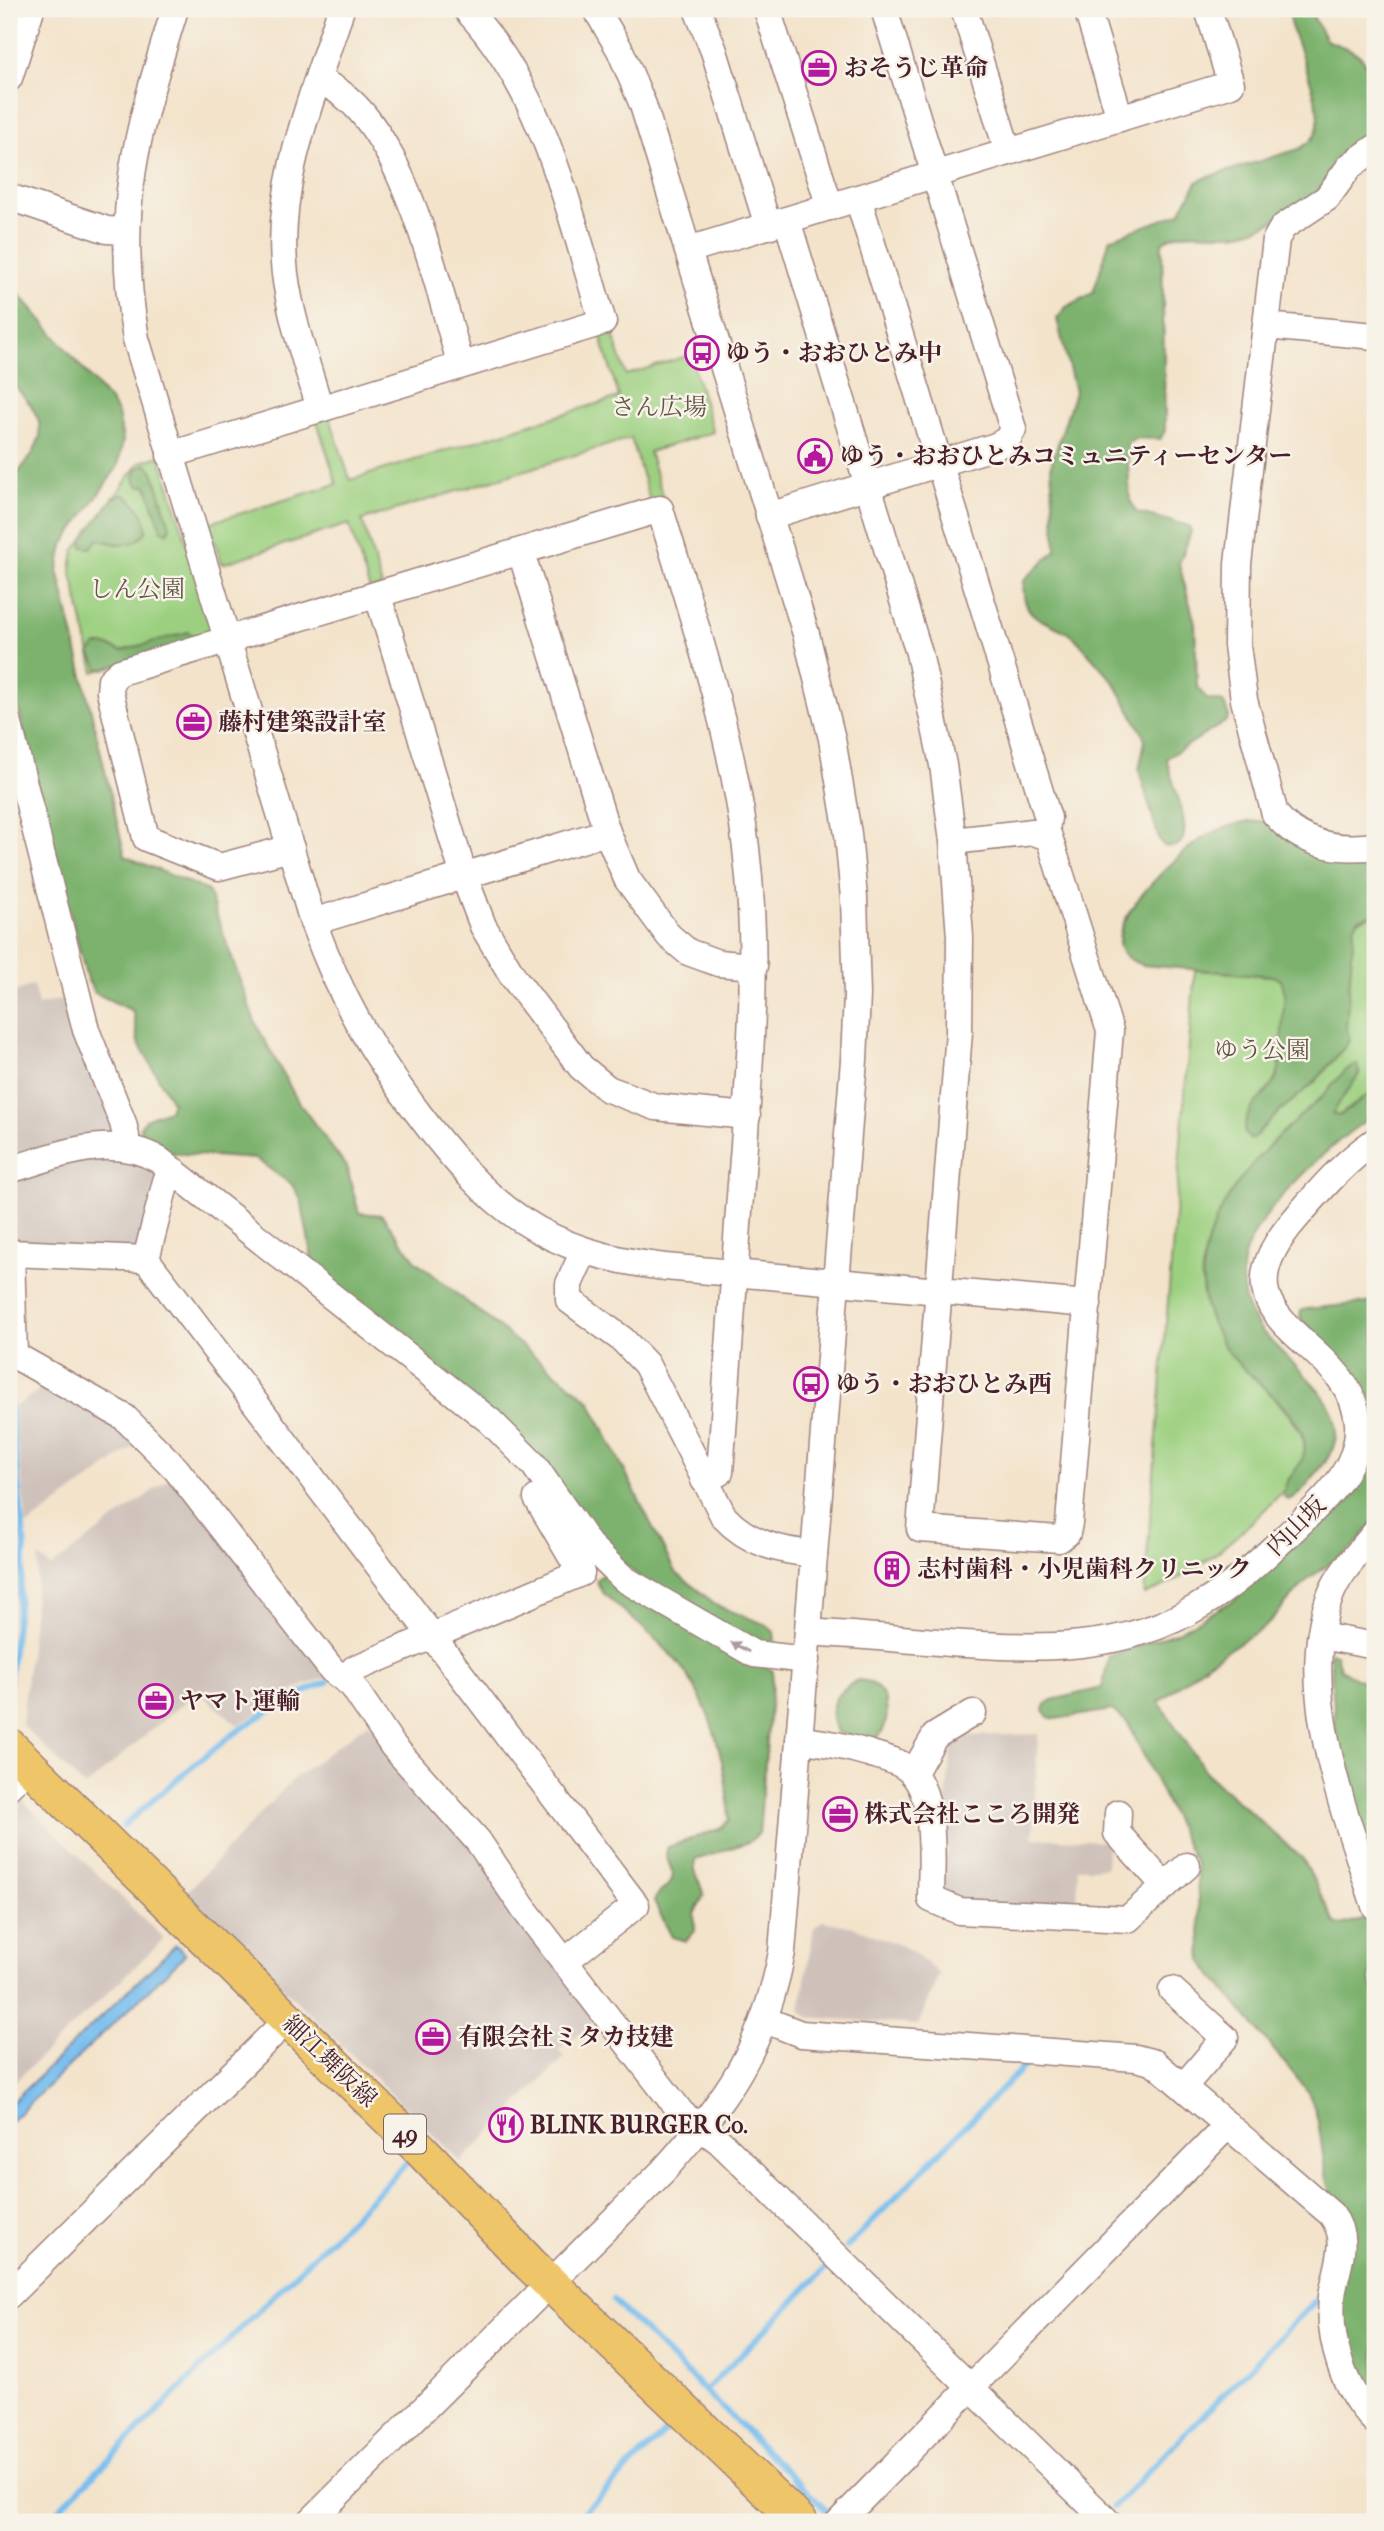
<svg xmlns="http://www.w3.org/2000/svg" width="1384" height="2531" viewBox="0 0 1384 2531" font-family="'IM FELL French Canon','Noto Serif JP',serif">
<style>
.industrial{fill:#cec1ba}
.green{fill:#9cd080;stroke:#737856;stroke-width:2}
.forest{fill:#7db26e;stroke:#64684c;stroke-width:2}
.water{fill:#77beef;stroke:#606e8d;stroke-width:2}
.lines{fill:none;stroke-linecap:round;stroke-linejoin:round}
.stream{stroke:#77beef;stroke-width:6}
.minor-casing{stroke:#9e817b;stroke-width:29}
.major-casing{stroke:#9e817b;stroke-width:38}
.minor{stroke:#fff;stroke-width:26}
.major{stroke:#eec569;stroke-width:35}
.oneway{fill:#ae9aa0}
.labels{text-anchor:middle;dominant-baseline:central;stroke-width:5;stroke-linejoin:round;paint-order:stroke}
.shield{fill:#f7f3e8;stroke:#7e5f64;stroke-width:2}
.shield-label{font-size:23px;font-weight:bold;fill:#4a1f2b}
.poi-label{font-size:24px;font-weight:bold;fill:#4a1f2b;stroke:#f7f3e8;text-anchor:start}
.park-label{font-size:24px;fill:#635444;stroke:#f7f3e8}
.street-label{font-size:24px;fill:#4a1f2b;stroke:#f7f3e8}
</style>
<rect width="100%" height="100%" fill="#f7f3e8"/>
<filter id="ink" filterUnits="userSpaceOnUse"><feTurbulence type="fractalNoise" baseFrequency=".0143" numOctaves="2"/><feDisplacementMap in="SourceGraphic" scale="14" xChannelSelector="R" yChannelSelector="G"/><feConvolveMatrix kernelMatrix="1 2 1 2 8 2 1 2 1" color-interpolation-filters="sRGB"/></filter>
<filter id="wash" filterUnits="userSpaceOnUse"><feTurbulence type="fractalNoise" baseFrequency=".00686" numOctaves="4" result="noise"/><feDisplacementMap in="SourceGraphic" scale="28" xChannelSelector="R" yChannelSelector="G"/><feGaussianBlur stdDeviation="1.57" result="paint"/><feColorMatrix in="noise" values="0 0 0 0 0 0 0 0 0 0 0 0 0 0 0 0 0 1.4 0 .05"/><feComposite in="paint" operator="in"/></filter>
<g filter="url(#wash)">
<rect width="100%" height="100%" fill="#f3e3cb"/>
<g class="industrial">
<polygon points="33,985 38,1005 68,998 108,1113 113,1137 9,1162 9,994"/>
<polygon points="102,1153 159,1170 138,1252 9,1247 9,1178"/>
<polygon points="51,1383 140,1442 27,1526 14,1407"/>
<polygon points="9,1447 20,1549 9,1548"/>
<polygon points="174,1475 329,1676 300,1687 238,1725 197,1691 85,1787 22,1725 39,1557 51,1567"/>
<polygon points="369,1722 451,1820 599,2018 558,2050 564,2057 461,2162 186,1893 293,1779"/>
<polygon points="1038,1734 1033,1838 1107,1841 1106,1868 1078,1868 1077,1909 960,1903 939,1894 939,1854 948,1855 946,1799 952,1747 965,1736"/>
<polygon points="15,1793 164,1939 9,2087 9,1800"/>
<polygon points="822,1921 854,1927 911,1950 939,1974 918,2025 807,2017 800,2010 814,1928"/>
</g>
<g class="green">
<polygon points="611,328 626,375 690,355 713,432 649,452 664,500 651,504 631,438 362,520 382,586 370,590 349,524 222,564 209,523 337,484 316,418 329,415 350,480 619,397 599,331"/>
<polygon points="160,456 214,631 209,639 94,672 71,569 74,551 140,462"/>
<path d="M 1375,914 L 1375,1090 L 1337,1117 L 1332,1114 L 1333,1110 L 1359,1074 L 1333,1086 L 1317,1101 C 1289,1138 1262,1175 1234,1212 C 1225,1223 1210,1238 1206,1251 C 1175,1353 1315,1401 1304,1455 C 1300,1477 1272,1503 1257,1517 C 1223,1550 1188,1578 1144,1595 L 1195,970 L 1349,982 L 1355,922 Z"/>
</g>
<g class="forest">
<path d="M 1290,9 L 1309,9 L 1326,40 C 1334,44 1343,46 1351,50 C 1382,66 1375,108 1375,137 C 1337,174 1295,221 1240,233 C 1218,238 1179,225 1162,243 L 1165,431 L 1160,439 L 1135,438 L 1127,444 L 1130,500 L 1136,512 L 1189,526 L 1191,532 L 1179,564 L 1195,623 L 1197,686 L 1207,699 L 1223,702 L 1229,716 L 1225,722 L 1167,758 C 1167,777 1208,854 1164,846 L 1159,839 L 1139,770 L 1145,741 L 1142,732 L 1114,682 L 1076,639 C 1051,617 1019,626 1024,580 L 1056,550 L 1051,465 L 1075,392 L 1057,319 L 1066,307 L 1093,293 L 1110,239 L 1180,213 L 1197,182 L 1205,178 L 1299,149 C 1307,144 1314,140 1317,130 C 1324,108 1298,47 1290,23 Z"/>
<polygon points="9,282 111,402 118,414 123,440 118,466 63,545 58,570 125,856 208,891 255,1022 297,1100 347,1168 359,1213 382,1215 416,1261 589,1400 675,1572 718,1606 767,1625 774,1632 775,1641 763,1648 649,1585 595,1540 314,1269 301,1200 292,1185 256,1159 170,1153 151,1146 142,1137 140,1127 147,1118 169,1110 172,1102 138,1042 133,1011 95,993 87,979 9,672 9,485 33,453 40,437 39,421 31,405 9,379"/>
<polygon points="146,464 153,471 170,527 168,533 161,529 147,486 139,486 134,480 136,469"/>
<path d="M 122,494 C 136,501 148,517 146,532 C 133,550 115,545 98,539 L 91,548 L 83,547 L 82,540 L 113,498 Z"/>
<polygon points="188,632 195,636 191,644 103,669 99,669 90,653 96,645 106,645 121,651"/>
<path d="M 1262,821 L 1375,856 L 1375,914 L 1358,919 L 1354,928 L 1346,1028 L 1349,1037 L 1348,1043 L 1315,1082 L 1280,1111 L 1251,1140 L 1245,1134 C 1242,1102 1273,1097 1279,1069 L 1285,993 L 1281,980 L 1273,976 L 1142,965 C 1134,962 1125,958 1121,950 C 1106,920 1181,850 1205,837 C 1221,827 1244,821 1262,821 Z"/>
<path d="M 1357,1064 L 1359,1074 L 1332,1114 L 1340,1116 L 1375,1090 L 1375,1115 C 1335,1138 1256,1212 1244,1257 C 1240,1271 1242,1286 1245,1300 C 1258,1357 1377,1399 1322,1466 C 1312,1478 1302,1494 1288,1500 L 1284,1497 C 1281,1474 1314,1466 1302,1434 C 1290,1400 1241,1375 1222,1343 C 1163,1248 1250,1157 1319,1100 C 1331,1090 1341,1069 1357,1064 Z"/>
<path d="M 1375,1302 L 1375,1520 L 1354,1547 L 1308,1579 L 1266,1626 L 1207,1663 L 1159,1702 L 1208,1775 L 1303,1859 L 1335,1923 L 1341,1925 L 1370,1917 L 1375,1927 L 1375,1962 L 1370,1977 L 1375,1996 L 1375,2407 C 1333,2350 1340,2272 1336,2204 C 1317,2167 1327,2125 1306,2089 L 1202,1962 L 1196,1864 L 1128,1723 L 1112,1710 L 1055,1719 L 1048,1717 L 1044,1711 L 1046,1704 L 1052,1700 L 1102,1688 L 1109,1656 L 1175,1633 L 1234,1600 L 1327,1515 L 1363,1467 L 1371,1436 L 1368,1405 L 1362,1390 L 1354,1376 L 1300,1318 L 1301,1311 L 1306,1309 Z"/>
<path d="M 604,1574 L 773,1671 L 759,1833 L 749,1842 L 695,1860 L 694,1868 L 704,1895 L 694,1914 L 695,1931 L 686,1941 L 672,1937 L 654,1902 C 657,1890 668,1890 672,1880 C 676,1868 662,1860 668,1847 L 719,1829 L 729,1820 C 727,1764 711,1700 674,1658 C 653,1634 625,1613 602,1592 L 596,1580 Z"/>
<polygon points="1330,1652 1336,1654 1340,1669 1375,1689 1375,1879 1338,1761"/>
<path d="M 858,1680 C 896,1681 893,1740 868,1741 C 859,1742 845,1734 837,1732 C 824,1708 836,1691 858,1680 Z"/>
</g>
<polygon class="water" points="176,1945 185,1955 9,2123 9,2105"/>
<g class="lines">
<g class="stream">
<polyline points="9,1395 25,1549 9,1682"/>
<path d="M 123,1826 C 186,1772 248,1712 328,1682"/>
<polyline points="847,2247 1027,2063"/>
<polyline points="613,2300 832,2516"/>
<polyline points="705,2391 828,2266"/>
<polyline points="1113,2507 1321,2295"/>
<polyline points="46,2522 406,2164"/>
<polyline points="574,2522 669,2428"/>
</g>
</g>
</g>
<g filter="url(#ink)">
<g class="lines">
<g class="minor-casing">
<g id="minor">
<path d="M 175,9 C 137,132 113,208 136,339 L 313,922 C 341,998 369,1048 418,1113 C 489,1208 543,1253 665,1267 L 1088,1304"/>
<polyline points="697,9 714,51 768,226"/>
<polyline points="767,9 830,207"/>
<polyline points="964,9 1008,152"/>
<polyline points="1087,9 1120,118"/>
<polyline points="9,78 31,9"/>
<path d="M 318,81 C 402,109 437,288 461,365"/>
<path d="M 1375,148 L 1350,166 L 1327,198 L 1283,227 L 1276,239 L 1238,564 L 1237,645 L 1244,700 L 1275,814 C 1300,844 1337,851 1375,846"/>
<polyline points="9,197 107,230 126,231"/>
<polyline points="858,198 1048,818 1045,835"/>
<polyline points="787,220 919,653 943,765 953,841 960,937 959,1032 920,1529 1059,1539 1067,1533 1069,1523 1110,1031 1049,837 1033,832 953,841"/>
<polyline points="688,250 1231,84 1208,9"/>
<polyline points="1266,326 1375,336"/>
<path d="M 320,409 C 307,364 291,320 285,274 C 274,183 314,94 341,9"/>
<path d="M 170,455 L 603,322 C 569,213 546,94 466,9"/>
<polyline points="769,516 996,446 1007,440 1013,429 884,9"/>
<polyline points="521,552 607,832 627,879 669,936 688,952 718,963 754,966"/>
<polyline points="378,596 464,876 483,926 514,978 581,1067 608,1089 656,1107 747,1116"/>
<polyline points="9,725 86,1030 123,1123 126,1136 124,1146"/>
<path d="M 291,848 L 219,867 L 146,838 L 110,692 L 111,680 L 120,672 L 660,509 C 694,621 732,732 746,848 C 760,965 749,1080 740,1197 C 733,1289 727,1381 720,1472 L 704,1480"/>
<polyline points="313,922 607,832"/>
<path d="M 9,1170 C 60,1155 109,1132 159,1160 L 490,1421 L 534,1465 L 589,1545 L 624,1579 L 754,1654 L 806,1660"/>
<polyline points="174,1171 166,1181 146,1259 636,1905 564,1962"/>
<path d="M 584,1251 L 569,1284 L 569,1300 L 623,1340 L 646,1364 L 724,1517 C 748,1543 780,1551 814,1554"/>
<polyline points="146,1259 11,1253 14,1355 124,1417 176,1469 332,1670 352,1685 393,1746 478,1841 524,1909 682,2114 719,2141 1108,2522"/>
<path d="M 1375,1533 C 1360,1552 1340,1571 1331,1594 C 1294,1689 1346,1814 1375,1906"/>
<path d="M 808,1632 C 855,1635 903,1639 950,1643 C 1038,1649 1123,1653 1201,1605 C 1237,1584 1265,1556 1295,1528 C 1324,1500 1361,1468 1358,1423 C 1351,1334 1201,1327 1296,1218 C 1321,1189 1344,1162 1375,1141"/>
<polyline points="1321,1636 1375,1646"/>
<polyline points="346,1680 354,1669 581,1573 537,1498"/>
<path d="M 799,1740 C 824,1742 845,1746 868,1753 C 880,1757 893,1759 904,1766 C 939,1788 931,1863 931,1899 L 959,1911 L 1128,1919 L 1187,1866"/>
<polyline points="913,1774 935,1736 973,1713"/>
<polyline points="9,1786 29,1766"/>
<polyline points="1118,1813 1117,1833 1165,1886"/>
<polyline points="1172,1990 1225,2038 1184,2086"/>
<path d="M 765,2020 L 801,2034 L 1136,2058 L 1155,2063 L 1331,2214 C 1352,2241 1336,2266 1332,2296 C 1328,2340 1343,2390 1375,2421"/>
<polyline points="9,2295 288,2019"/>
<path d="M 310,2522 L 663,2171 C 727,2099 764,2048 782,1952 L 854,1060 L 857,995 L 854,898 L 848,834 L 832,739 L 806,634 L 643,105 L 620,50 L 596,9"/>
<polyline points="839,2522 1228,2125"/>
</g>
</g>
<g class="major-casing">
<polyline id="major" points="9,1746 421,2150 531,2265 800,2522"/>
</g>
<use href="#minor" class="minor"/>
<use href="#major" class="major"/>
</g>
<defs><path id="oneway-solid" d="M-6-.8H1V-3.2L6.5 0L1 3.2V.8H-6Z" transform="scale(1.75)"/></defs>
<use class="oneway" href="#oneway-solid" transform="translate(740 1647) rotate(-152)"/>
</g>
<defs>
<g id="office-ring" transform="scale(1.75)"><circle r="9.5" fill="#f7f3e8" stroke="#b5179e" stroke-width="1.5"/><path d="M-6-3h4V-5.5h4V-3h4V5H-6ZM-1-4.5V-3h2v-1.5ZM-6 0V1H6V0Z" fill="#b5179e"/></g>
<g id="bus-ring" transform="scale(1.75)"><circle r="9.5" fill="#f7f3e8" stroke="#b5179e" stroke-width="1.5"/><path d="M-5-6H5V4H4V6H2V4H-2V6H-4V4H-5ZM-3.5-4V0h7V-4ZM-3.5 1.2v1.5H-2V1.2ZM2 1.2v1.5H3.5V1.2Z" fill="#b5179e"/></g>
<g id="civic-ring" transform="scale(1.75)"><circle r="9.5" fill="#f7f3e8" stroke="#b5179e" stroke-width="1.5"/><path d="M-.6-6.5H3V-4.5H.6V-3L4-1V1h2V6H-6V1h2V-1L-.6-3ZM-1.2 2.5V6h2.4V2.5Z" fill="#b5179e"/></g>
<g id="building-ring" transform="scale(1.75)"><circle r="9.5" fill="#f7f3e8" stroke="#b5179e" stroke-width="1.5"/><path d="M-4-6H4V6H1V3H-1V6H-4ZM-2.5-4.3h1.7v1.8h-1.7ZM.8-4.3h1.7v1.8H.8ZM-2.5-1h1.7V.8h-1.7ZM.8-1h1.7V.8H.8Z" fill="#b5179e"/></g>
<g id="restaurant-ring" transform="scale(1.75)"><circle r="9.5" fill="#f7f3e8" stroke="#b5179e" stroke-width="1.5"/><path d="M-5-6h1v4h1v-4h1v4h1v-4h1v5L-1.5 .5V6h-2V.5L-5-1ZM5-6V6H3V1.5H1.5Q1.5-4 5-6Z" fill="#b5179e"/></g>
</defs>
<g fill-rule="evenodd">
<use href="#office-ring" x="819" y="68"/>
<use href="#bus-ring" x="702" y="353"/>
<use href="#civic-ring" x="815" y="456"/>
<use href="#office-ring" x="194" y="722"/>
<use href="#bus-ring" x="811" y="1384"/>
<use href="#building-ring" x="892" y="1569"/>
<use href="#office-ring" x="156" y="1701"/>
<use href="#office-ring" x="840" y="1814"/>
<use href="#office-ring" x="433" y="2037"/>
<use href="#restaurant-ring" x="506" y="2125"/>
</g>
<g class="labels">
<rect class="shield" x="384" y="2114.5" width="42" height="39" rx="5"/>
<g class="shield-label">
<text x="405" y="2134">49</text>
</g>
<g class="poi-label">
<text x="844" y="68">おそうじ革命</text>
<text x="726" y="353">ゆう・おおひとみ中</text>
<text x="840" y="456">ゆう・おおひとみコミュニティーセンター</text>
<text x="218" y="722">藤村建築設計室</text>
<text x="836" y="1384">ゆう・おおひとみ西</text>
<text x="917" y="1569">志村歯科・小児歯科クリニック</text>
<text x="180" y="1701">ヤマト運輸</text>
<text x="864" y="1814">株式会社こころ開発</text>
<text x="458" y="2037">有限会社ミタカ技建</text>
<text x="530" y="2125">BLINK BURGER Co.</text>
</g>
<g class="park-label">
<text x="659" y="407">さん広場</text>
<text x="137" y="589">しん公園</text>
<text x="1262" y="1050">ゆう公園</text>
</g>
<g class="street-label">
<text transform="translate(1296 1526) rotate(-45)">内山坂</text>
<text transform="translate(330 2061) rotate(44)">細江舞阪線</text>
</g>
</g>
<rect width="1384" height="2531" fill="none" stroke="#f7f3e8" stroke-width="35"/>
</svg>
